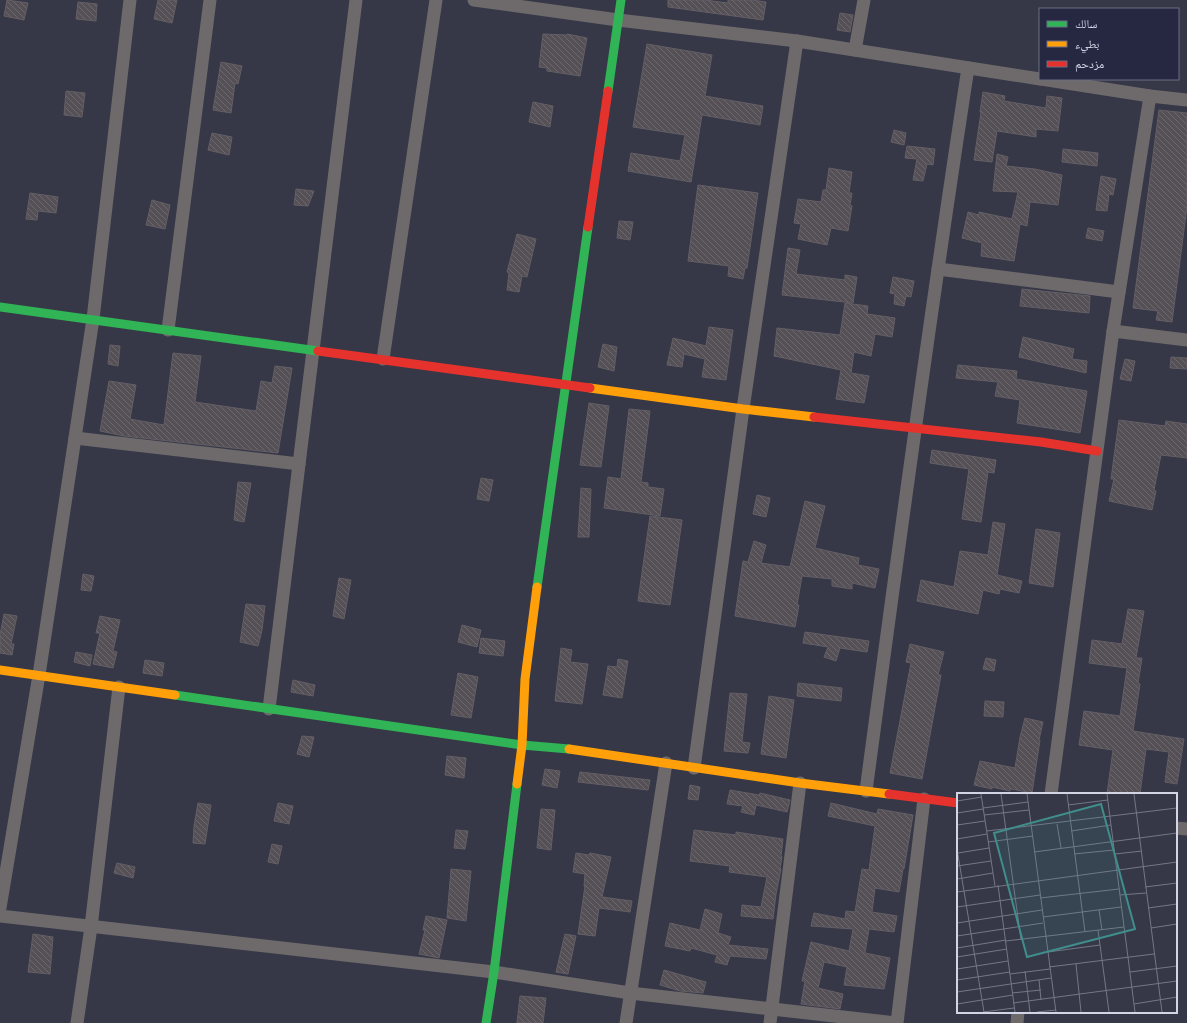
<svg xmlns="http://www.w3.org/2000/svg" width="1187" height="1023" viewBox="0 0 1187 1023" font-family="'Asap Condensed','Noto Naskh Arabic',sans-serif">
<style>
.building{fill:url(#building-back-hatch);stroke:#645e65}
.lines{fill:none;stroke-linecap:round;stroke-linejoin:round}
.street{stroke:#6e6a6c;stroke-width:13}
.fast{stroke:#30b455;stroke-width:9}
.slow{stroke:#ff9f0a;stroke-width:9}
.jam{stroke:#e5322d;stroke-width:9}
.inset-road{fill:none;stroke:#747787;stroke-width:1}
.view{fill:#408e8c;fill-opacity:0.15;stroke:#408e8c;stroke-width:2}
.inset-edge{fill:none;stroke:#d2d5e6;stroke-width:2}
</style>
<defs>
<pattern id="building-back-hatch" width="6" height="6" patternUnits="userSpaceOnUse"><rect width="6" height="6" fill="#554f56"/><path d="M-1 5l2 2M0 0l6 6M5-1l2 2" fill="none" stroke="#6d676e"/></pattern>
</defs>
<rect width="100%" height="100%" fill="#363847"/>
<g class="building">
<polygon points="7,0 28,3 24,20 4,16"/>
<polygon points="158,0 177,0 172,23 154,19"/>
<polygon points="668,0 705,0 728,3 728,0 752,0 766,2 763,20 668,7"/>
<polygon points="78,2 97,4 96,21 76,19"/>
<polygon points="840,13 853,15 850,32 837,30"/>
<polygon points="543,34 567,35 567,34 587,38 580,76 547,71 547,68 539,67"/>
<polygon points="647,44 712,55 705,96 763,106 760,125 702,115 691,182 628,171 631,153 680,161 685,135 633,127"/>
<polygon points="221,62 242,66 238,84 235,83 231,113 213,110"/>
<polygon points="66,91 85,93 82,117 64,115"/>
<polygon points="983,92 1005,96 1004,101 1046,108 1047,96 1062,98 1058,131 1036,129 1036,137 997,131 992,162 974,160 981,112 980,112"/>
<polygon points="533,102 553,106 550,127 529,122"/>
<polygon points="1159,110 1187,113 1187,207 1172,322 1156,320 1158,311 1133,308"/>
<polygon points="894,130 906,133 904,145 891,142"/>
<polygon points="212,133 232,137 229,155 208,150"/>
<polygon points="907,146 935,149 933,165 927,164 923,181 913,180 917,159 905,158"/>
<polygon points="1063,149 1098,153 1097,166 1062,162"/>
<polygon points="997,154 1008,157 1006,166 1035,169 1062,175 1058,205 1030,202 1027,226 1020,224 1014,261 981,256 982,243 962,238 968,212 979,215 979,212 1012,219 1018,192 993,191"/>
<polygon points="829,168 852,172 849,193 852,193 850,205 852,206 848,231 831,228 827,245 798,239 801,224 794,223 798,199 821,202 823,190 826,190"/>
<polygon points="1101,176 1116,179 1113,195 1109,194 1107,211 1096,210"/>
<polygon points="698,185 758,193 747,268 745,268 743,279 728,276 729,266 688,261"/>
<polygon points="296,189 314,191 308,206 294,205"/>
<polygon points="30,193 58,197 56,213 38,211 37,220 26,219"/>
<polygon points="152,200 170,205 165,229 146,225"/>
<polygon points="619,221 633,222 630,240 617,238"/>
<polygon points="1088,228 1104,231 1102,241 1086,238"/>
<polygon points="517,234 536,239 527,277 522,276 519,292 507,290 509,273 507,272"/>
<polygon points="788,248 800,250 796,274 845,280 845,275 857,277 853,303 782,295"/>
<polygon points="893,277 914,281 911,297 906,296 904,306 894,304 895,294 890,293"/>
<polygon points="1022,289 1090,296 1089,313 1020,306"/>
<polygon points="845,303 868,306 867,314 895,318 892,337 875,334 871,356 854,352 851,373 869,376 864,403 836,399 841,370 774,356 777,328 840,335"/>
<polygon points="709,327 733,330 726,380 702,377 705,359 684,354 682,367 667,365 673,338 706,346"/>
<polygon points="1023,337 1074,349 1072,359 1087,361 1086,373 1019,357"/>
<polygon points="603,344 617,347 614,371 598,367"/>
<polygon points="110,345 120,346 118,366 108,364"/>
<polygon points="173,353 201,356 195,402 256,411 261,381 272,383 275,366 292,368 278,453 124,436 100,431 109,381 136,385 130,419 164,425"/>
<polygon points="1171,357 1187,358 1187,369 1170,368"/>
<polygon points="1125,359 1135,361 1131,381 1120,379"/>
<polygon points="958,365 1017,371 1016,379 1087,391 1080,433 1017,423 1020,400 995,396 998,382 956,378"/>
<polygon points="589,403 609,406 601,467 580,465"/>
<polygon points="629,409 650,411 641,482 648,483 648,487 664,489 660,516 604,508 608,477 621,479"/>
<polygon points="1119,420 1165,426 1166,421 1187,424 1187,458 1161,455 1154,490 1156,491 1152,510 1109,501 1114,479 1111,479"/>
<polygon points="932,450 996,460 994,473 988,472 981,522 962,519 969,469 930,463"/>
<polygon points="481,478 493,480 489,501 477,499"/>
<polygon points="238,482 251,483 244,522 234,520"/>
<polygon points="581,488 591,489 589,537 578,537"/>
<polygon points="757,495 770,498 766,517 753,514"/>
<polygon points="805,501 825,506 815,548 859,558 858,565 879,569 875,588 852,583 852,589 832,586 832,579 802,576 797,605 799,605 795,627 735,616 743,561 748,562 754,541 766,545 761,563 790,567"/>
<polygon points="650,516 682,520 670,605 638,601"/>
<polygon points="993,522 1005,524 997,575 1022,581 1019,593 1000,589 999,594 983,590 978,614 917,601 921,580 954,587 960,551 988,555"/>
<polygon points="1036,529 1060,533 1053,587 1029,583"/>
<polygon points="83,574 94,576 91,591 81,590"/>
<polygon points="339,578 351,580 344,619 333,616"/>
<polygon points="246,604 265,606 262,630 258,646 240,642"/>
<polygon points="1128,609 1144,611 1136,658 1142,658 1138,683 1140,684 1133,731 1184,739 1177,784 1165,782 1169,752 1146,749 1140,794 1107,794 1113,750 1079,745 1084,711 1120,716 1127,668 1089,663 1092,640 1122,644"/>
<polygon points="4,614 17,616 11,644 14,644 12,655 0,653 0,635"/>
<polygon points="100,616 120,620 113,651 117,652 113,668 93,664 100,633 96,633"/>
<polygon points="462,625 481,630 477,647 458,642"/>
<polygon points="805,632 869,641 867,652 840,648 836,661 824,657 828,647 803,643"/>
<polygon points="481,638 505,641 503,656 479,653"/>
<polygon points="910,644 944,652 938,675 941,675 922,779 890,773 911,663 906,662"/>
<polygon points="561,648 572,650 570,662 588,664 582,704 555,701"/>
<polygon points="76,652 92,655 90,666 74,662"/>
<polygon points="986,658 996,660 994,671 983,669"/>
<polygon points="618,659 628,661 622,698 603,695 608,666 617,667"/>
<polygon points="145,660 164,663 162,676 143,673"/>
<polygon points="458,673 478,677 471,718 451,715"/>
<polygon points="293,680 315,685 313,696 291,692"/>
<polygon points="798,683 842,688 841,701 797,696"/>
<polygon points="730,693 747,694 742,742 750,743 748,753 724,751"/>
<polygon points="769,696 794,700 786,758 761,754"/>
<polygon points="985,701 1004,702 1003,717 984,716"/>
<polygon points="1025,718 1043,722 1039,740 1040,740 1032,793 1011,789 1010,791 992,787 992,789 974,785 980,761 1015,768 1020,737"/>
<polygon points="302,736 314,737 309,757 297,754"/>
<polygon points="447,756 466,758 464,778 445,775"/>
<polygon points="545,769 560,771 557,788 542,785"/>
<polygon points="580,772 650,780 648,790 578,782"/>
<polygon points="690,785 700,787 698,800 688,799"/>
<polygon points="730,790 759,795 760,793 790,800 787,812 756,805 754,815 741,812 743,806 727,804"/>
<polygon points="198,803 211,805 205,844 193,843 194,826"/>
<polygon points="278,803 293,806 289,824 274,821"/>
<polygon points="831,803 877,814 878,809 913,815 904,869 903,869 899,892 875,888 872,912 897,916 894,932 869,929 865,953 890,958 884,989 844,985 847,967 824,962 818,988 843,994 840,1009 801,1004 805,981 802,981 811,942 849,951 853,929 811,926 814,913 845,919 846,911 855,912 862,869 869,870 875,826 828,816"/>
<polygon points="541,809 555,810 551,850 537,848"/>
<polygon points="456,830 468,831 465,849 454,848"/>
<polygon points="694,830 736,835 736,832 783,839 781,856 782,857 780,868 781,869 776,894 773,919 741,916 742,905 761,907 767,877 729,872 730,866 690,861"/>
<polygon points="272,844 282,846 278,864 268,862"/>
<polygon points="576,853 589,855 590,853 611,857 602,897 632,901 630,912 599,908 595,936 578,934 585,886 584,886 585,874 573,872"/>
<polygon points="117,863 135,867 133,878 114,873"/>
<polygon points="451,869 471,871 466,921 447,918"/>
<polygon points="705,909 722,914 718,933 731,937 728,945 768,949 766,959 730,956 727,965 715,962 717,955 691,948 690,951 665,946 670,923 700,930"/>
<polygon points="426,916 447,920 439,958 419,954 425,930 423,930"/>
<polygon points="33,934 53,937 50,974 28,972"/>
<polygon points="565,934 576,936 568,974 556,972"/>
<polygon points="664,970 706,982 703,993 680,991 660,985"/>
<polygon points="520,996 546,998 543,1023 517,1023"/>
</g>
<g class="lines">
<g class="street">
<polyline points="474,0 618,20 797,41 1040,79"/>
<polyline points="855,50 864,0"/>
<polyline points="1041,79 1150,96 1187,100"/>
<polyline points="938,269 1119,292"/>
<polyline points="168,330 210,0"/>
<polyline points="1113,331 1187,340"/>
<polyline points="383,359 436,0"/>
<polyline points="75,438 299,464"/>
<polyline points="269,709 356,0"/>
<polyline points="694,768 743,409 797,41"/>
<path d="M 866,791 C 898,550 931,308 968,68"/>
<polyline points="1051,794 1113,331 1150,96"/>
<polyline points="1176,828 1187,829"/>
<polyline points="0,908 39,675 93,319 130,0"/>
<polyline points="0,916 494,972 630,993 896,1023"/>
<polyline points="77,1023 91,927 119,687"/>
<polyline points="626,1023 666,763"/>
<polyline points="770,1023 800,783"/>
<polyline points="897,1023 924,799"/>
<polyline points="1017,1023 1018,1012"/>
</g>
<g class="fast">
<polyline points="608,91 621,0"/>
<polyline points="0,307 318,351"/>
<polyline points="537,587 588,227"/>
<polyline points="175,695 522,745 569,749"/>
<polyline points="486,1023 494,972 517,784"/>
</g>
<g class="slow">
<polyline points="590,388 743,409 814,417"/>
<polyline points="0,670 175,695"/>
<polyline points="569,749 800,783 889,794"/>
<polyline points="517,784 522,745 525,679 537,587"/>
</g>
<g class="jam">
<polyline points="588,227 608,91"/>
<polyline points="318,351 590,388"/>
<polyline points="814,417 1041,442 1097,451"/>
<polyline points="889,794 958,803"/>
</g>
</g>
<g transform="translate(957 793)">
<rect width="220" height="220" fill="#363847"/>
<path class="inset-road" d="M 24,1 L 38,93M 44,1 L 64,147M 70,1 L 99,219M 110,1 L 128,139M 150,1 L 178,219M 177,1 L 205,219M 0,8 L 25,4M 111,12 L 151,7M 26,15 L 71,9M 0,20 L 26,16M 27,22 L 72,17M 100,31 L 104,55M 0,32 L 28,28M 30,38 L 220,15M 114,38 L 154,32M 0,46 L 30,41M 31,49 L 76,43M 0,56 L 27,219M 77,59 L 220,40M 1,60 L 32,55M 117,61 L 157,57M 158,61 L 185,58M 0,73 L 34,68M 0,86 L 36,80M 41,92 L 58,219M 188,94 L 220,90M 0,99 L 220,69M 163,102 L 189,100M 83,105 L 162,96M 0,114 L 83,102M 191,115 L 220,111M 142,117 L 145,137M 86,124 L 164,114M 0,130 L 85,117M 194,135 L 220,131M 141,137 L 152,219M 0,143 L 86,130M 49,148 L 167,134M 0,155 L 49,147M 91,159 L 143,152M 0,164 L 50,156M 119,171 L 124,219M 92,174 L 197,161M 0,176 L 51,168M 68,178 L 73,219M 173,179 L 220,173M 53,181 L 93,176M 0,187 L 53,179M 82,187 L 84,207M 0,199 L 94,185M 55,200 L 84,197M 56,210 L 220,188M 0,211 L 56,202M 177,211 L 220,204M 26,219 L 57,215M 80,219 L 99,217"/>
<path class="view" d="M 144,11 L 178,136 L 70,164 L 37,40 Z"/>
<rect width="220" height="220" class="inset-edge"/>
</g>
<rect x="1039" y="8" width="140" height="72" fill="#262842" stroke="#6b6d84"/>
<rect x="1047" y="21" width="20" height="6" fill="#30b455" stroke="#6b6d84"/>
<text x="1075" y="28" font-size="12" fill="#d2d5e6">سالك</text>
<rect x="1047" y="41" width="20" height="6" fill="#ff9f0a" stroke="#6b6d84"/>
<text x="1075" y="48" font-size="12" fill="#d2d5e6">بطيء</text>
<rect x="1047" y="61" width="20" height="6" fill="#e5322d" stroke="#6b6d84"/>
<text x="1075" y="68" font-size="12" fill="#d2d5e6">مزدحم</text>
</svg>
